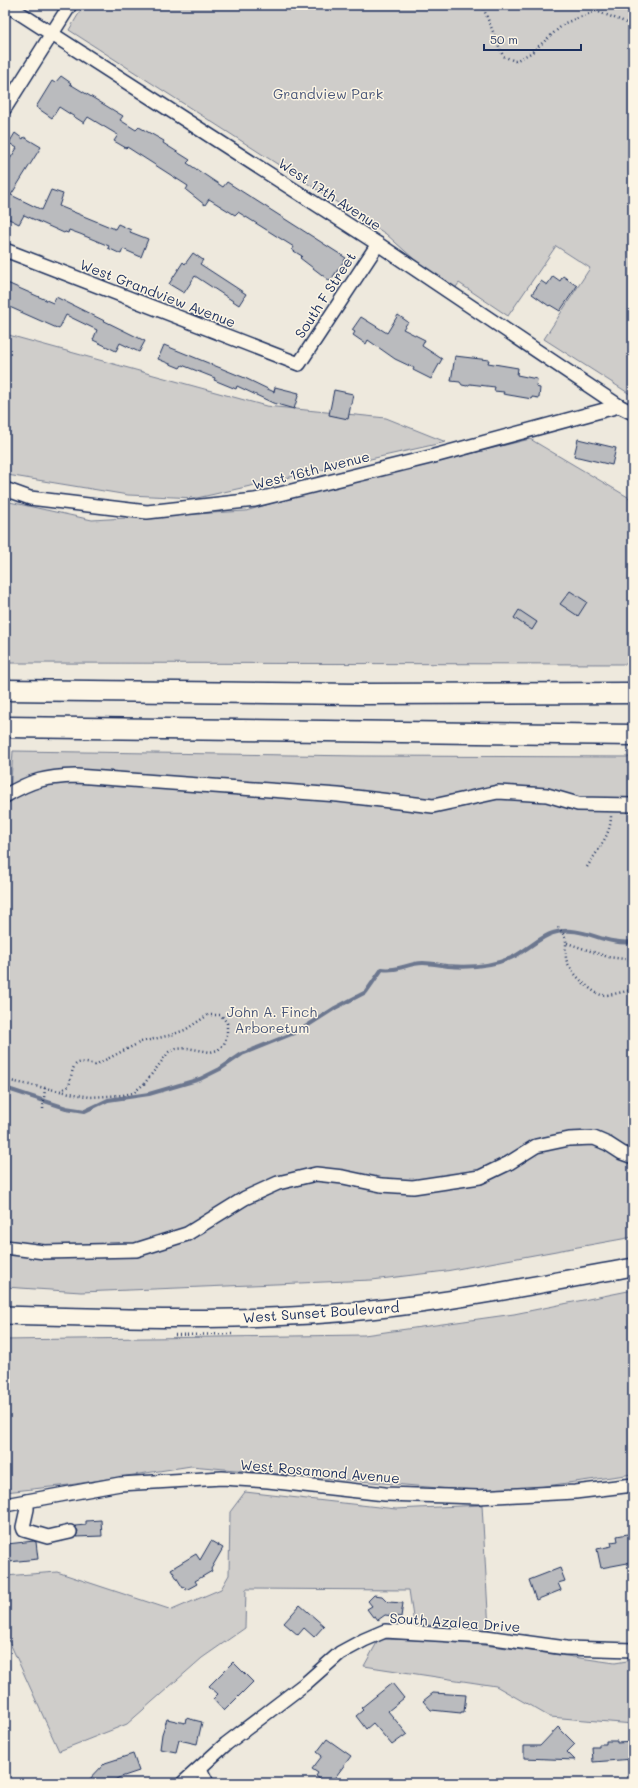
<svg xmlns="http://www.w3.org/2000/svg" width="638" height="1788" viewBox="0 0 638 1788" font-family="Mali,sans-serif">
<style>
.green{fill:#cfcdca;stroke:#757e94}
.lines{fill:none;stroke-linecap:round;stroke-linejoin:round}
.stream{stroke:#6c778f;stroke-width:4}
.building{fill:#babbbe;stroke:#1b2f5e}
.minor-casing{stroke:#1b2f5e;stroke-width:16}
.major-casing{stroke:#1b2f5e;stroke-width:20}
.highway-casing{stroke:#1b2f5e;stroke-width:23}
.path{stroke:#1b2f5e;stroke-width:2.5;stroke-dasharray:1 3;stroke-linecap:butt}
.minor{stroke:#fcf5e5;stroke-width:13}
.major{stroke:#fcf5e5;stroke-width:17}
.highway{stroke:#fcf5e5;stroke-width:20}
.labels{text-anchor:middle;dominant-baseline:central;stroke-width:3;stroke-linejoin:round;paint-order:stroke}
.park-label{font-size:14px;fill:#485679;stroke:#fcf5e5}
.street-label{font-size:14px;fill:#1b2f5e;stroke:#fcf5e5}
</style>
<rect width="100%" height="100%" fill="#eee9dd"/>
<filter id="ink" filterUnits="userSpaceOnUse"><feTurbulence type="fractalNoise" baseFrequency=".025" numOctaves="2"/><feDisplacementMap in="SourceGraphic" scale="8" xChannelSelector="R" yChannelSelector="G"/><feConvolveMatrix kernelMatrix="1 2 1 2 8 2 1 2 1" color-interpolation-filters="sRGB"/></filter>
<g filter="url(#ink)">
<g class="green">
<polygon points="84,5 633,5 633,396 544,339 590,268 556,246 508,316 459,283 452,293 386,234 69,30"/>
<polygon points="5,334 266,406 386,418 446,442 197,498 128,495 7,475 5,474"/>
<polygon points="530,439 633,500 633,664 5,663 5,501 92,520 246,511 279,501"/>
<polygon points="13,751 360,756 633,757 633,1237 446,1271 372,1280 81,1292 5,1287 5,800 10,793"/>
<polygon points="633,1290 633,1474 495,1493 191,1466 69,1485 5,1492 5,1340 364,1335 514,1314"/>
<polygon points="245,1492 396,1509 482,1505 489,1630 414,1624 409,1590 246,1589 245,1628 202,1658 127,1724 59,1751 9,1641 5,1643 5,1576 57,1572 172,1610 221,1589 229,1575 230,1512"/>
<path d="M 379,1639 C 459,1639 537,1652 615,1663 L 633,1660 L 633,1724 L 550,1717 L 496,1686 L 364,1666 Z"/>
</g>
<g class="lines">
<path class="stream" d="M 5,1088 L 66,1108 L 85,1111 L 108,1100 L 149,1094 L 200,1079 L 220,1069 L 242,1054 L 299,1031 L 335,1008 L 366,992 L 382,969 C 397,972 408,963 423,963 C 431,963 440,965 448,966 C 469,968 491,966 511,958 C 523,953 541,936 553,933 C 583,924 603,946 633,942"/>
</g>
<g class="building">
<polygon points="61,76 71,83 70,84 123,116 120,120 136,130 139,127 164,141 163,143 190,160 187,163 223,187 227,182 346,258 330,281 300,258 302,256 292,250 294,247 238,212 235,215 209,199 205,205 186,190 188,186 127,147 126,148 114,141 118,135 88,117 84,123 59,107 52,118 36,107 52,81 55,83"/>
<polygon points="15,133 23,139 24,137 41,147 11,195 42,210 51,190 63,194 59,206 115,229 118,224 131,230 130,232 148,239 141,257 123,249 121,254 108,248 109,246 80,234 69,230 68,233 65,232 64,233 24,215 19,224 5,217 5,167 17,148 9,143"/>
<polygon points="193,253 203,260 200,264 246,294 239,305 195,276 184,293 169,284 183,262 185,264"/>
<polygon points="553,276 560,281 563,276 577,286 560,311 550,305 549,306 532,294 541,281 547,285"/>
<polygon points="5,282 53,303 56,297 145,341 139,352 120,343 116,351 93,340 97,330 66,315 59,329 5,305"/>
<polygon points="398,315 408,322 403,329 425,340 422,346 442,359 431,379 413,370 414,368 395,359 368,340 366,344 353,335 355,332 352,330 361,317 387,333"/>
<polygon points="164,345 245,378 274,392 275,387 299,393 294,409 273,403 237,386 236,389 214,380 215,378 182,365 180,368 158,359"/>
<polygon points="455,356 489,360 488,363 518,368 517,375 537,379 536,387 540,388 539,398 532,397 532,399 503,394 504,392 494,391 495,387 470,384 467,386 462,385 460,382 451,381"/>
<polygon points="334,390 353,394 348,419 329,415"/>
<polygon points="578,439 616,448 612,465 574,456"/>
<polygon points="570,591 587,602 578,616 560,604"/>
<polygon points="519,610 537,622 532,630 514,618"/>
<polygon points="101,1520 102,1536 76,1537 78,1531 75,1526 86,1525 86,1521"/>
<polygon points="633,1533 633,1562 601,1568 597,1549 612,1546 611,1542 618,1541 617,1536"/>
<polygon points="34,1541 36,1542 38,1559 9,1562 7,1544"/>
<polygon points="211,1541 223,1548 211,1569 212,1571 195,1581 197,1584 186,1590 185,1587 183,1588 171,1569 196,1554 200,1560"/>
<polygon points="560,1568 565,1581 558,1583 561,1590 536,1600 529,1580"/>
<polygon points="374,1595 382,1596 388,1602 403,1603 401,1617 385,1615 378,1620 375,1616 373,1617 367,1609 372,1606 368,1601"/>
<polygon points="300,1605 324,1626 314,1637 304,1628 298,1635 284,1623"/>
<polygon points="233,1662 253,1682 224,1711 213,1699 218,1694 209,1686"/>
<polygon points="392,1683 404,1698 388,1711 407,1734 392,1745 373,1723 366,1729 356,1716 363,1710 361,1708"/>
<polygon points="433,1693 466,1695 464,1712 461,1712 461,1713 431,1710 423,1701"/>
<polygon points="186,1718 202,1722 197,1744 179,1740 176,1752 160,1749 162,1734 167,1719 185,1723"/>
<polygon points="558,1727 575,1744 567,1752 575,1760 524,1758 524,1746 540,1746"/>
<polygon points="327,1739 351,1756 331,1783 325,1783 316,1776 318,1773 312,1769 322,1756 317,1752"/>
<polygon points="606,1741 617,1741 617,1743 633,1742 633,1759 593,1762 592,1747 599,1747 599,1744 606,1744"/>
<polygon points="133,1754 139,1771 118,1778 110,1783 86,1783 105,1763"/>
</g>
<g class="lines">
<g class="minor-casing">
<g id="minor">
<polyline points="7,5 378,244 619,406 633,413"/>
<polyline points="5,108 70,5"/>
<polyline points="5,250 299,364 378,244"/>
<polyline points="5,489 30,498 147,512 255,500 434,456 619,406"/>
<path d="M 5,796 C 32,780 45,777 76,776 L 338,795 L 433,806 L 498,792 L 547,795 L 578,804 L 633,805"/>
<polyline points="5,1247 44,1252 136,1250 187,1234 245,1198 278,1183 316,1174 343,1177 381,1185 413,1187 480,1177 509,1163 536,1146 569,1139 594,1138 608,1144 622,1153 633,1157"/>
<polyline points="27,1501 27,1509 23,1527 24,1530 48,1537 70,1532"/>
<polyline points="5,1505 120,1484 222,1478 268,1481 385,1494 478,1497 575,1492 633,1485"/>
<polyline points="200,1769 207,1783"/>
<polyline points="183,1783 226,1744 306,1683 340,1653 364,1640 385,1631 486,1637 566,1648 633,1650"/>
</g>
</g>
<g class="major-casing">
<path id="major" d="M 5,1315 C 127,1318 249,1323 370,1310 C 458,1301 546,1283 633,1267"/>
</g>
<g class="highway-casing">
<g id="highway">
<polyline points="5,690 359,694 633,693"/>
<polyline points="5,727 633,735"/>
</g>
</g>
<g class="path">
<polyline points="482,5 503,56 515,61 531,53 565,23 596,11 633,25"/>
<path d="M 587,867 C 597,851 611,835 611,816"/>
<path d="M 558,927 C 571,943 564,941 566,958 C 567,969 591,993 602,995 C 609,996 625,991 633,990"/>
<polyline points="567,943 608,957 633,960"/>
<path d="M 5,1080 L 90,1097 L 123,1095 L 133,1093 L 144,1084 L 169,1052 L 176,1049 L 187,1048 L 210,1052 L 218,1050 L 224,1044 L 227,1035 L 227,1023 L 221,1015 L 208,1015 L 185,1030 L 171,1035 L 141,1042 L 95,1065 C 71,1058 74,1066 69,1086 L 61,1090"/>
<polyline points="43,1109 45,1088"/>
<polyline points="175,1335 232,1334"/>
</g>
<use href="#minor" class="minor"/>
<use href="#major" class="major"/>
<use href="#highway" class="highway"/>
</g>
</g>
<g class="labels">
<g class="park-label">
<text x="328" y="93">Grandview Park</text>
<text x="272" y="1011">John A. Finch<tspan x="272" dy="16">Arboretum</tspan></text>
</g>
<g class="street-label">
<text transform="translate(330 194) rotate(33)">West 17th Avenue</text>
<text transform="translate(158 293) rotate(21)">West Grandview Avenue</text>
<text transform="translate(325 295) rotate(-57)">South F Street</text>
<text transform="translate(311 470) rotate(-14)">West 16th Avenue</text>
<text transform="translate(321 1312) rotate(-4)">West Sunset Boulevard</text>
<text transform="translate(320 1471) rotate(5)">West Rosamond Avenue</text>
<text transform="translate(455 1622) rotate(4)">South Azalea Drive</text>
</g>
</g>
<rect width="638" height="1788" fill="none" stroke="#fcf5e5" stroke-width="20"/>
<rect x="10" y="10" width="618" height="1768" fill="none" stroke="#1b2f5e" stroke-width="1.5" filter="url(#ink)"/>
<path d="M484 44v6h97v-6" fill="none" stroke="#1b2f5e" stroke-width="2"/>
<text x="490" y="44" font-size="12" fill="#1b2f5e" stroke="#fcf5e5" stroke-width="3" paint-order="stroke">50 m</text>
</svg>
